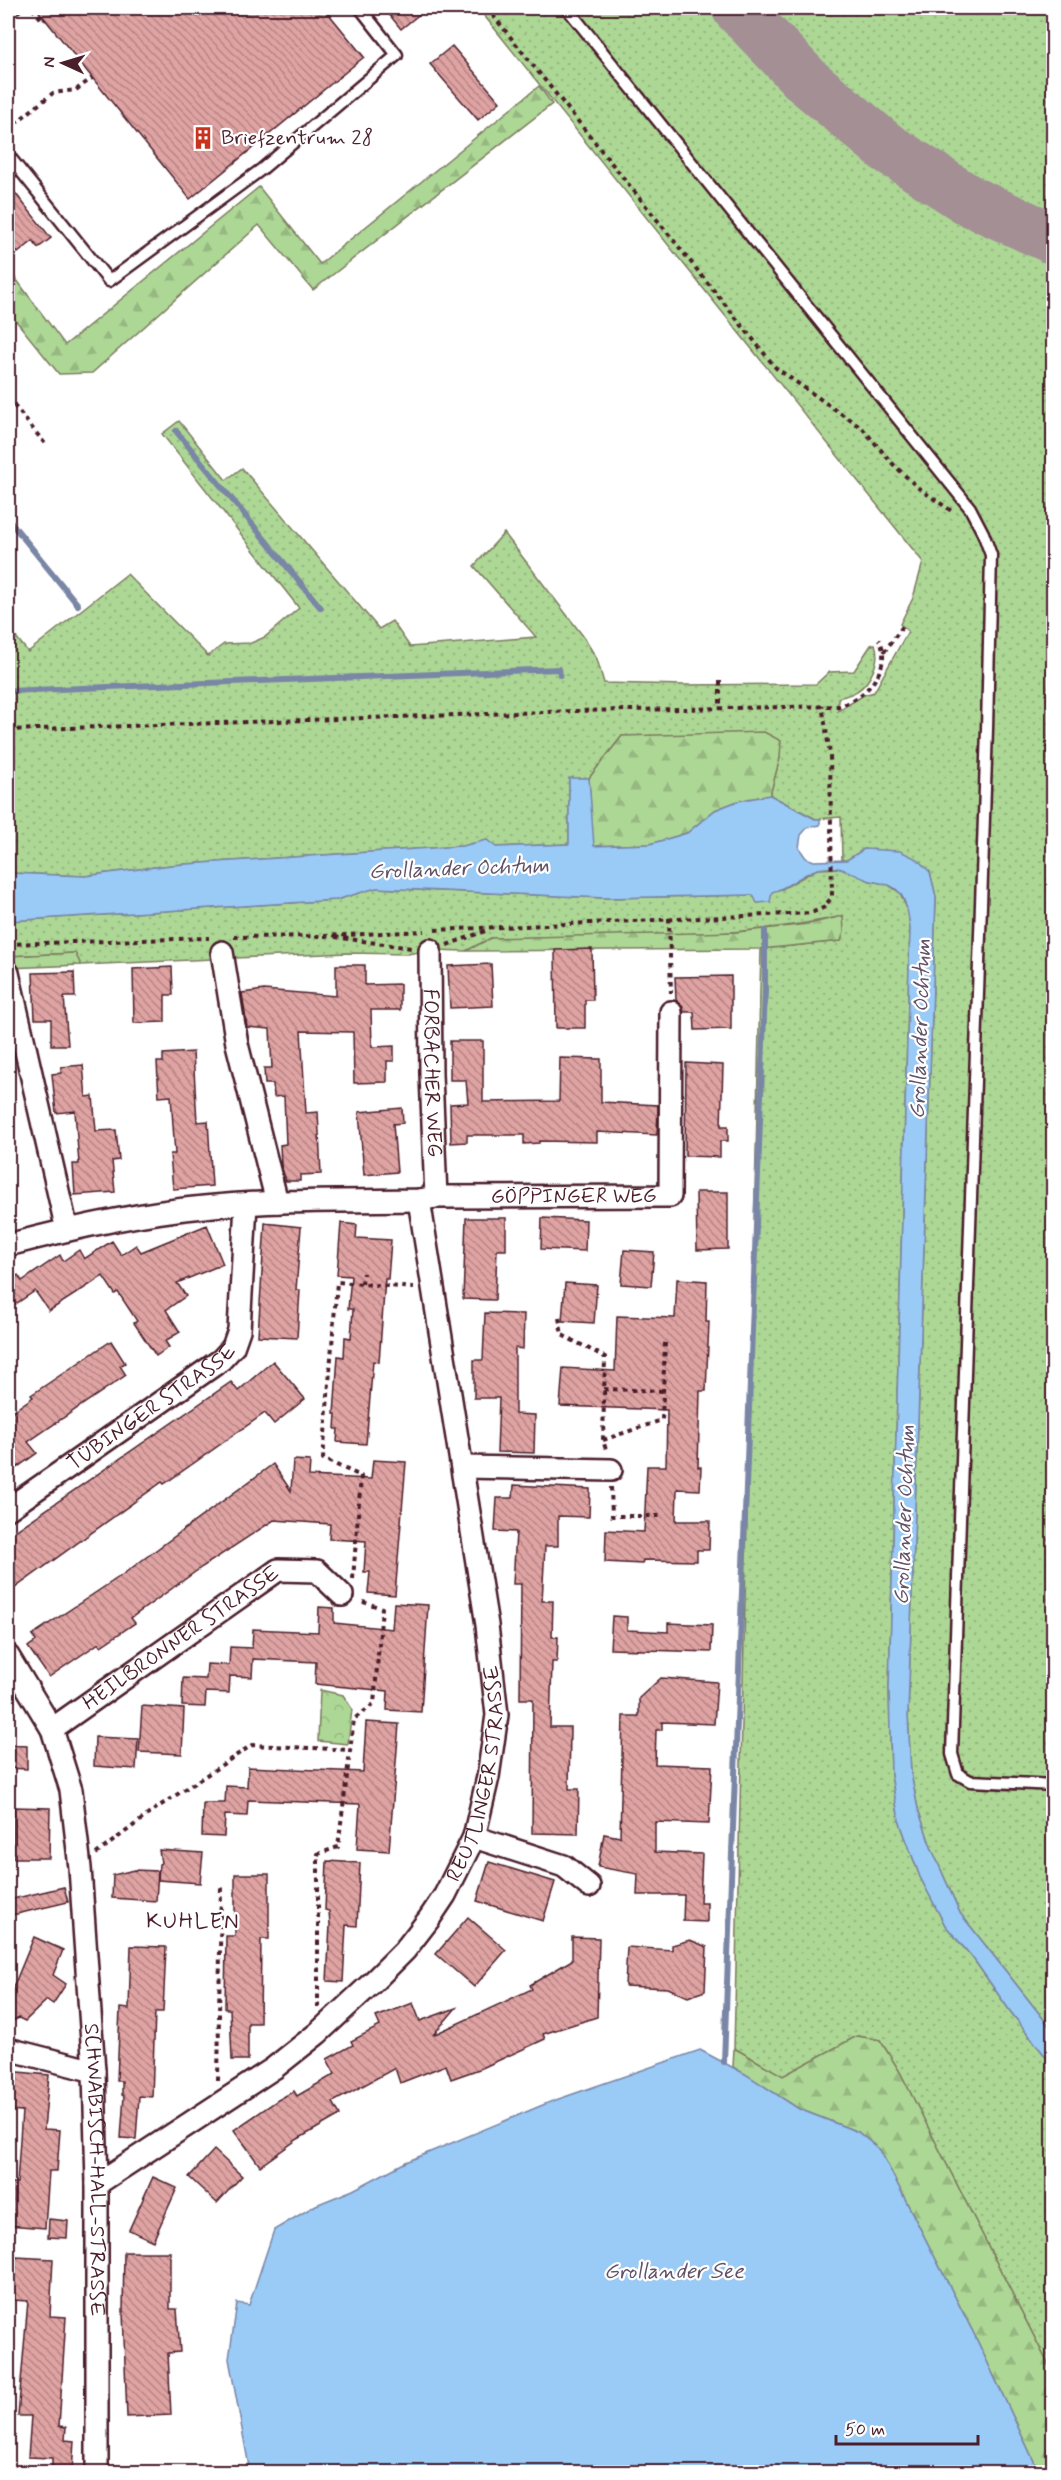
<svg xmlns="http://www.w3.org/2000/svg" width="1061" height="2480" viewBox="0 0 1061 2480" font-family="Mynerve,sans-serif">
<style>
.grass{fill:url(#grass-dots);stroke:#7c7b60;stroke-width:1.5}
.forest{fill:url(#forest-firs);stroke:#7c7b60;stroke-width:1.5}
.park{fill:url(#park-crowns);stroke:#7c7b60;stroke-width:1.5}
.water{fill:#9acaf6;stroke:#7a86a5;stroke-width:1.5}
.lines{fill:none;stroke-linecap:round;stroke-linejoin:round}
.stream{stroke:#7a86a5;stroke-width:6}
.taxiway{stroke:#a48f95;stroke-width:51}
.building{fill:url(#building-back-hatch);stroke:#4a1f2b;stroke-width:1.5}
.lane-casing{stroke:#4a1f2b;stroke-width:15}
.street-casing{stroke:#4a1f2b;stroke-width:26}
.path{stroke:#4a1f2b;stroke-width:4;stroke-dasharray:4.5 4.5;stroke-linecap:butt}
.lane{stroke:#fff;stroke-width:10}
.street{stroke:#fff;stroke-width:21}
.labels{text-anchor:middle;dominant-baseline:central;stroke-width:4.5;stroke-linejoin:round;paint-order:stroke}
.poi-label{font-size:21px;fill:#4a1f2b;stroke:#fff;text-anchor:start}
.street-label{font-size:21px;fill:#4a1f2b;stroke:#fff}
.water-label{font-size:22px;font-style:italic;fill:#625268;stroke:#fff}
.neighbourhood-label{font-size:22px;letter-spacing:1.5px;fill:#4a1f2b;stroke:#fff}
</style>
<defs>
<pattern id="grass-dots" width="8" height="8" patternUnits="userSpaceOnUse" patternTransform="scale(1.5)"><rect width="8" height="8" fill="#add795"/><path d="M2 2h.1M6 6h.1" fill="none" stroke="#96b881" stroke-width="1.8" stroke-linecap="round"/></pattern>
<pattern id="forest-firs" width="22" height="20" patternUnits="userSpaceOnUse" patternTransform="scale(1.5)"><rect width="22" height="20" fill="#add795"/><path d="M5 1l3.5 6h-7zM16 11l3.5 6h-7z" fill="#96b881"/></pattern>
<pattern id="park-crowns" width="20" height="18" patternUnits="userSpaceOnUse" patternTransform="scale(1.5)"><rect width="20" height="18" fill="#add795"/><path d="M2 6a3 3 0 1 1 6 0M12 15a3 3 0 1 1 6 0" fill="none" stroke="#96b881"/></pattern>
<pattern id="building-back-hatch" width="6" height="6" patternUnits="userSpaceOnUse" patternTransform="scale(1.5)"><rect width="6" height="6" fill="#dea3a2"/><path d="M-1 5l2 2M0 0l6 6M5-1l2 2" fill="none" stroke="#b68484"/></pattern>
</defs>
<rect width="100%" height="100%" fill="#fff"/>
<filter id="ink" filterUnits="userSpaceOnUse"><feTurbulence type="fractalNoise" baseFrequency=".0167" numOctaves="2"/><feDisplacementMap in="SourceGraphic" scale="12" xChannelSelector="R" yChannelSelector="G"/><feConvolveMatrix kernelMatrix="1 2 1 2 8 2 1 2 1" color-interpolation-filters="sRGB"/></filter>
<g filter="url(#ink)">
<g class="grass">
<path d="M 478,8 L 1053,8 L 1053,2031 L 960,1913 L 931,1847 L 918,1809 L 911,1774 L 908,1714 L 936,897 L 930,872 L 864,849 L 847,860 L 842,860 L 841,817 L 816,819 L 770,795 L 780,758 L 622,736 L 589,778 L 569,779 L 569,844 L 495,847 L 487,840 L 463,846 L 171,865 L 85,876 L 8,873 L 8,627 L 28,652 L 127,574 L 208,656 L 224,644 L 251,643 L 265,637 L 299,608 L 162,434 L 179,421 L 226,480 L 242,468 L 379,629 L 392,621 L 410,647 L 536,637 L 474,566 L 504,533 L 583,636 L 597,659 L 604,683 L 684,685 L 816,684 L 829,672 L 854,671 L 871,645 L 875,644 C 881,660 871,682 857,691 C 852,695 843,696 838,698 L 838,711 L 864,695 L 874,692 L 908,631 L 900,624 L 913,598 L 923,562 Z"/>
<path d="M 843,868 L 870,881 L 887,884 L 900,893 L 909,913 L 910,929 L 889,1688 L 891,1775 L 899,1820 L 920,1877 L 945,1925 L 972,1957 L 1010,2011 L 1053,2066 L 1053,2374 L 900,2072 L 880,2040 L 857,2036 L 783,2076 L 734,2048 L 761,949 L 841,941 L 843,916 C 729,941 608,935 491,938 L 466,951 L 430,950 L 408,954 L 347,953 L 81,965 L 75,953 L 8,956 L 8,921 L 336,900 L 375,888 L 605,898 L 753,895 L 782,889 L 817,869 Z"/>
</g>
<g class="forest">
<polygon points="539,86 552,104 313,290 259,225 92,373 59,374 8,311 8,268 65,345 259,187 320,264"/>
<polygon points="764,732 781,741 780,758 770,795 738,801 715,810 687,833 650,844 593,846 589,778 622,736"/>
<polygon points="843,916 844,931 841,941 761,949 466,951 491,938 737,932 808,924"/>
<polygon points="75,953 81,965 8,968 8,956"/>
<polygon points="857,2036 880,2040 900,2072 1053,2374 1053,2472 1039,2472 975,2336 880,2150 858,2132 799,2109 733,2067 734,2048 783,2076"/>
</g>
<polygon class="park" points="320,1690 343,1695 352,1709 348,1744 318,1741"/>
<g class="water">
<path d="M 569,778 L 589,778 L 594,846 L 650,844 L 687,833 L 715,810 L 738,801 L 770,795 L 815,819 L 820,819 L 820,825 L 808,827 L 801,835 L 799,848 L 806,858 L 814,861 L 847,860 L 864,849 L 900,851 L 917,859 L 930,872 L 936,897 L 908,1714 L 911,1774 L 918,1809 L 931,1847 L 960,1913 L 1053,2031 L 1053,2066 L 1010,2011 L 972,1957 L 945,1925 L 920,1877 L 899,1820 L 891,1775 L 889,1688 L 910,929 C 909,917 907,903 900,893 C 892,883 881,884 871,881 C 850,875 844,863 818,869 C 802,873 789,888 772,892 L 770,902 L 757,903 L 753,895 L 605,898 L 376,888 L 336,900 L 8,921 L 8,873 L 85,876 L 171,865 L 462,846 L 487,840 L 496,847 L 569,844 Z"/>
<polygon points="700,2050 747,2075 799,2109 858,2132 880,2150 975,2336 1039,2472 250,2472 229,2359 237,2303 249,2305 274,2230 316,2205 353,2190 406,2162 550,2102"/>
</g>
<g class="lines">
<g class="stream">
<polyline points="176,431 321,608"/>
<polyline points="8,519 78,605"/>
<polyline points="8,691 559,669 560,675"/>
<polyline points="724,2062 765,990 765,931"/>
<polyline points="8,2468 10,2472"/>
</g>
<polyline class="taxiway" points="737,8 807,81 886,147 970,201 1054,239"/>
</g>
<g class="building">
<polygon points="36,8 324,8 364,57 190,199"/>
<polygon points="384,8 427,8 401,29"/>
<polygon points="452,46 500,102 478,120 430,64"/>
<polygon points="8,184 51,238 38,248 33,241 18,253 8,240"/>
<polygon points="592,949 593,1000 585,1000 585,1028 556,1028 555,950"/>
<polygon points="491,964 493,1006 450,1008 448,966"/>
<polygon points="336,965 365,965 365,985 400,984 400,1010 371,1010 372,1047 394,1046 394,1061 387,1061 387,1082 354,1083 353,1032 301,1031 306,1113 318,1112 321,1174 300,1175 300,1181 286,1181 281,1165 280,1145 286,1144 284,1096 274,1097 273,1084 265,1084 264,1068 272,1068 270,1029 247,1027 242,993 264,990 336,996"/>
<polygon points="172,967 173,995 165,995 165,1022 134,1023 133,969"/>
<polygon points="74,972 75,997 64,997 68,1045 51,1045 51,1019 35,1019 33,973"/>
<polygon points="731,976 731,1029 695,1030 694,1012 684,1012 682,1005 676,1000 675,977"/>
<polygon points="450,1041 483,1041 483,1102 559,1101 560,1058 601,1059 601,1102 658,1105 657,1135 597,1132 597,1142 539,1141 539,1143 524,1144 524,1135 467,1135 467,1142 451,1143 450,1104 468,1103 466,1080 450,1080"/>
<polygon points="193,1052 197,1122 208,1121 212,1186 173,1189 170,1154 175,1154 171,1096 159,1097 157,1062 163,1062 163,1054"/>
<polygon points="686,1063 723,1065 721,1126 728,1126 728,1141 720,1141 720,1157 685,1156"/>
<polygon points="83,1065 86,1097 93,1096 96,1131 116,1130 119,1160 112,1161 115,1192 75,1195 73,1164 79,1164 75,1111 56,1113 52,1074 61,1073 61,1067"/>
<polygon points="402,1108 403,1123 393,1124 397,1172 364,1175 359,1112"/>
<polygon points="696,1192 728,1192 728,1249 697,1250"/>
<polygon points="466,1218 506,1218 506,1250 497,1250 495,1300 463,1299"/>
<polygon points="542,1218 586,1220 585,1251 541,1249"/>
<polygon points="265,1223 301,1227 296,1290 300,1290 297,1338 258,1336"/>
<polygon points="341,1223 357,1225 356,1238 391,1240 388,1279 385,1279 379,1362 373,1361 366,1444 337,1442 338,1429 335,1429 336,1414 334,1414 338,1356 344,1357 345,1337 351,1338 353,1309 348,1309 351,1276 337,1275"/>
<polygon points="207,1225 223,1264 177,1283 186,1296 166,1310 180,1332 165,1341 169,1347 156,1356 134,1323 137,1321 118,1292 115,1294 103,1276 49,1311 35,1291 8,1309 8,1282 18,1275 22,1281 60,1255 63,1261 79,1250 84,1259 112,1241 121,1255 136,1245 141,1252"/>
<polygon points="624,1250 654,1252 651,1286 621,1284"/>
<polygon points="677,1279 707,1281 706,1322 709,1322 706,1391 700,1391 698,1467 701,1467 700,1490 677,1489 676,1521 710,1521 709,1550 697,1550 697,1561 643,1560 642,1564 605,1562 606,1530 644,1532 647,1466 666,1466 667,1410 560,1406 563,1368 615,1371 617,1316 675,1318"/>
<polygon points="565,1283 597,1285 594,1323 562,1321"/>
<polygon points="485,1313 524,1314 523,1349 515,1348 515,1414 535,1415 534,1453 497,1452 499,1398 474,1398 474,1360 483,1360"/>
<polygon points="111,1341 125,1363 120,1366 126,1375 28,1442 37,1453 8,1474 8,1415 33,1397 31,1395"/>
<polygon points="273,1361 305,1399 274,1424 265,1413 164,1484 162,1482 8,1593 8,1536 231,1382 238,1391"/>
<polygon points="293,1460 310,1461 309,1476 371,1479 373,1460 406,1462 395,1595 368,1593 370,1572 364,1572 366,1541 329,1539 330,1524 274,1520 202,1567 131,1618 135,1623 101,1646 99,1643 49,1677 28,1647 36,1641 32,1635 122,1575 273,1464 291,1491"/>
<polygon points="514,1485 590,1489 589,1517 558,1516 558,1546 545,1546 542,1601 553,1601 552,1637 558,1637 557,1662 552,1662 550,1727 570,1727 569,1789 579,1789 578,1834 532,1833 533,1699 520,1699 521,1584 513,1584 516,1532 495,1531 497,1498 513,1498"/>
<polygon points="394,1603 428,1605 421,1712 387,1710 388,1691 315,1684 316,1662 253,1659 252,1677 230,1676 229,1693 206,1692 205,1707 182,1706 183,1678 206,1679 207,1664 229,1665 230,1647 252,1648 253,1629 318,1632 319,1607 334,1608 334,1623 392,1629"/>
<polygon points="612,1616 627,1617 627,1630 668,1632 668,1623 712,1625 711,1652 610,1649"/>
<polygon points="661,1678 717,1682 714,1724 662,1722 662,1730 656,1730 655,1764 712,1766 709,1824 655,1822 655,1852 702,1854 700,1903 707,1903 707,1922 683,1921 684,1895 637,1895 638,1874 598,1867 604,1834 620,1837 623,1716 639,1716 639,1698"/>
<polygon points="142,1706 184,1709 182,1754 139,1752"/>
<polygon points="366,1722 399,1724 389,1851 357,1849 360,1804 248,1800 247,1816 225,1815 224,1837 202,1836 203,1803 225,1803 226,1786 247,1787 248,1767 363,1772"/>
<polygon points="95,1737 138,1739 136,1769 94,1766"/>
<polygon points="8,1745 27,1746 27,1769 8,1768"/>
<polygon points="14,1807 50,1808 49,1858 13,1858"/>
<polygon points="159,1850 203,1853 200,1883 158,1880 159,1864 161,1863"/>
<polygon points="327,1861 360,1863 357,1926 346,1925 343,1982 327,1981 330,1925 329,1911 325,1910"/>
<polygon points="489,1862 555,1882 543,1921 477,1901"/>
<polygon points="134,1870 158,1871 156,1901 112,1898 113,1875"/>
<polygon points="235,1874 269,1874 269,1939 261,1939 260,2023 248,2023 248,2060 232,2060 230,2009 225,2009 226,1936 235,1936"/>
<polygon points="64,1887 68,1902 8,1916 8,1900"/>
<polygon points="468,1917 506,1950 474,1987 436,1954"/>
<polygon points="34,1937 63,1950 53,1975 66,1984 53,2004 47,2000 25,2021 19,2018 8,2023 8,2000"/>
<polygon points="572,1937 599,1938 597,2017 543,2034 545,2039 482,2068 451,2079 446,2065 400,2083 395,2068 333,2102 340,2115 298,2139 260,2166 234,2130 278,2100 294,2091 297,2096 335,2074 327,2059 353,2045 351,2041 380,2026 376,2017 413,2003 420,2021 456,2008 433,2035 532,1989 530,1985 572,1960"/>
<polygon points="690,1940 707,1947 705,1991 688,1997 668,1988 625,1986 627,1947 672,1950 672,1945"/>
<polygon points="131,1946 166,1947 163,2012 155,2012 152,2097 139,2096 136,2139 121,2138 124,2096 122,2095 122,2081 117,2081 120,2008 129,2009"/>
<polygon points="8,2071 49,2075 44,2129 60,2130 57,2171 49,2171 45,2228 8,2225 10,2183 17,2183 22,2111 8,2110"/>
<polygon points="214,2150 242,2176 217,2203 189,2177"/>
<polygon points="153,2177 177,2188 153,2241 129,2230"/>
<polygon points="49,2219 68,2221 67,2238 48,2237"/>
<polygon points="124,2252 170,2252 170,2309 177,2309 180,2352 168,2353 171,2415 127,2417 123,2312"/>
<polygon points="15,2257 53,2259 50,2316 66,2317 59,2426 66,2427 65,2440 74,2441 72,2472 52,2472 52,2458 28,2457 31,2416 18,2416 28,2301 13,2300"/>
</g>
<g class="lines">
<g class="lane-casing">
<g id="lane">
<polyline points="567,8 970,508 983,533 991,555 987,729 952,1754 958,1774 970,1781 1054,1785"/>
<polyline points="8,155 109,281 262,169 397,55 360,8"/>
</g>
</g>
<g class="street-casing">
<g id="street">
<path id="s1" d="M 430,950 L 431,1074 L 436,1197"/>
<polyline points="222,952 237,1044 277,1202"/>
<polyline points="8,973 67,1230"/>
<path id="s2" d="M 8,1245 C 72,1228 137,1213 204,1207 C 276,1200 348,1201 419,1200 L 436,1197 L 670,1196 L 671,1012"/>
<polyline points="463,1467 611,1470"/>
<path id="s3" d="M 8,1509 L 221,1360 L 233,1347 L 239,1330 L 246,1204"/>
<path id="s4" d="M 8,1656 L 52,1729 L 71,1790 L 80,1868 L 94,2071 L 97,2184 L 97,2472"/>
<path id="s5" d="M 52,1729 L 278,1570 L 317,1571 L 342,1595"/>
<polyline points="474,1837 564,1866 589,1886"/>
<polyline points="8,2049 94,2071"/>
<path id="s6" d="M 97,2184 L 274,2068 L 318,2033 L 373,1982 L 405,1950 L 429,1919 L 445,1895 L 474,1837 L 488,1777 L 497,1715 L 487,1625 L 419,1200"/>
</g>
</g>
<g class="path">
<polyline points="32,8 43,21 45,19"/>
<polyline points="487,8 776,368 863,429 892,463 917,487 953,512"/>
<polyline points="10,18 23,8"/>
<polyline points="8,129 53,93 76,90 92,78"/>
<polyline points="8,398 46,445"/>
<polyline points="884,652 903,626"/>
<polyline points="720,681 720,707"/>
<path d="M 8,730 L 576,711 L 839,706 C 865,699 894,667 879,639"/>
<polyline points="669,918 671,993"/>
<polyline points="435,930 811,913 823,908 832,897 830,754 822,705"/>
<polyline points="234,937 325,936 424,931"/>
<polyline points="335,937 411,948"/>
<polyline points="8,944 209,938"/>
<polyline points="447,945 488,930"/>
<polyline points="362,1284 363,1273"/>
<polyline points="559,1318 562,1335 605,1357 603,1440 606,1450"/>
<polyline points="604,1389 663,1391"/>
<polyline points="603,1440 662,1420 665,1342"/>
<polyline points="611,1487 612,1516 663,1516"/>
<polyline points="353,1579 361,1476 323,1459 337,1282 414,1288"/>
<polyline points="96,1854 158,1807 252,1745 351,1750"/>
<polyline points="318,2008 318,1854 338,1847 354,1719 374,1704 382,1608 360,1601"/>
<polyline points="218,2081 221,1885"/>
</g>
<use href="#lane" class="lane"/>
<use href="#street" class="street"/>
</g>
</g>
<defs>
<g id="building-bare" transform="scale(1.8)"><path d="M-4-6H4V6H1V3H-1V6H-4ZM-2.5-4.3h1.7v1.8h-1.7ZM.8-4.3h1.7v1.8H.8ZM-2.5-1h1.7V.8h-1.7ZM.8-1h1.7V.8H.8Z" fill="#c8321e" stroke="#fff" stroke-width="2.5" paint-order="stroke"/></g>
</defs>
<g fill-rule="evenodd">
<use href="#building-bare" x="203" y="138"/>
</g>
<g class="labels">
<g class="poi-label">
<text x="221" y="138">Briefzentrum 28</text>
</g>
<g class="street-label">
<text stroke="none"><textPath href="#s1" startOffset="123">FORBACHER WEG</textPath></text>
<text stroke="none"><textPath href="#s2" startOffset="570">GÖPPINGER WEG</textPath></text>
<text stroke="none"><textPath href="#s3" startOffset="176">TÜBINGER STRASSE</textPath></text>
<text stroke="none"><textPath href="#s5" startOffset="158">HEILBRONNER STRASSE</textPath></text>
<text stroke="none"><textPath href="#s6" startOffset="584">REUTLINGER STRASSE</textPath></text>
<text stroke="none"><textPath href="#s4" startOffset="530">SCHWÄBISCH-HALL-STRASSE</textPath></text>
</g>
<g class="water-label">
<text transform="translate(459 869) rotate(-2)">Grollander Ochtum</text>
<text transform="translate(921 1029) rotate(-88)">Grollander Ochtum</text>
<text transform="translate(905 1515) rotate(-88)">Grollander Ochtum</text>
<text x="674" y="2272">Grollander See</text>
</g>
<g class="neighbourhood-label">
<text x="193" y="1922">KUHLEN</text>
</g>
</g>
<rect width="1061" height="2480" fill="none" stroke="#fff" stroke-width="30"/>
<rect x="15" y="15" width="1031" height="2450" fill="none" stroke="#4a1f2b" stroke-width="2" filter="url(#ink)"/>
<g transform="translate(63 63) rotate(274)" stroke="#ffffff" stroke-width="4.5" paint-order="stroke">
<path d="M0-4.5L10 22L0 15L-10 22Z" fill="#4a1f2b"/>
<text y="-9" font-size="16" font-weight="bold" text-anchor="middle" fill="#4a1f2b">N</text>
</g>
<path d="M836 2435v9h142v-9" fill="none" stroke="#4a1f2b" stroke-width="3"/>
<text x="845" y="2435" font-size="18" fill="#4a1f2b" stroke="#ffffff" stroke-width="4.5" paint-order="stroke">50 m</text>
</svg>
